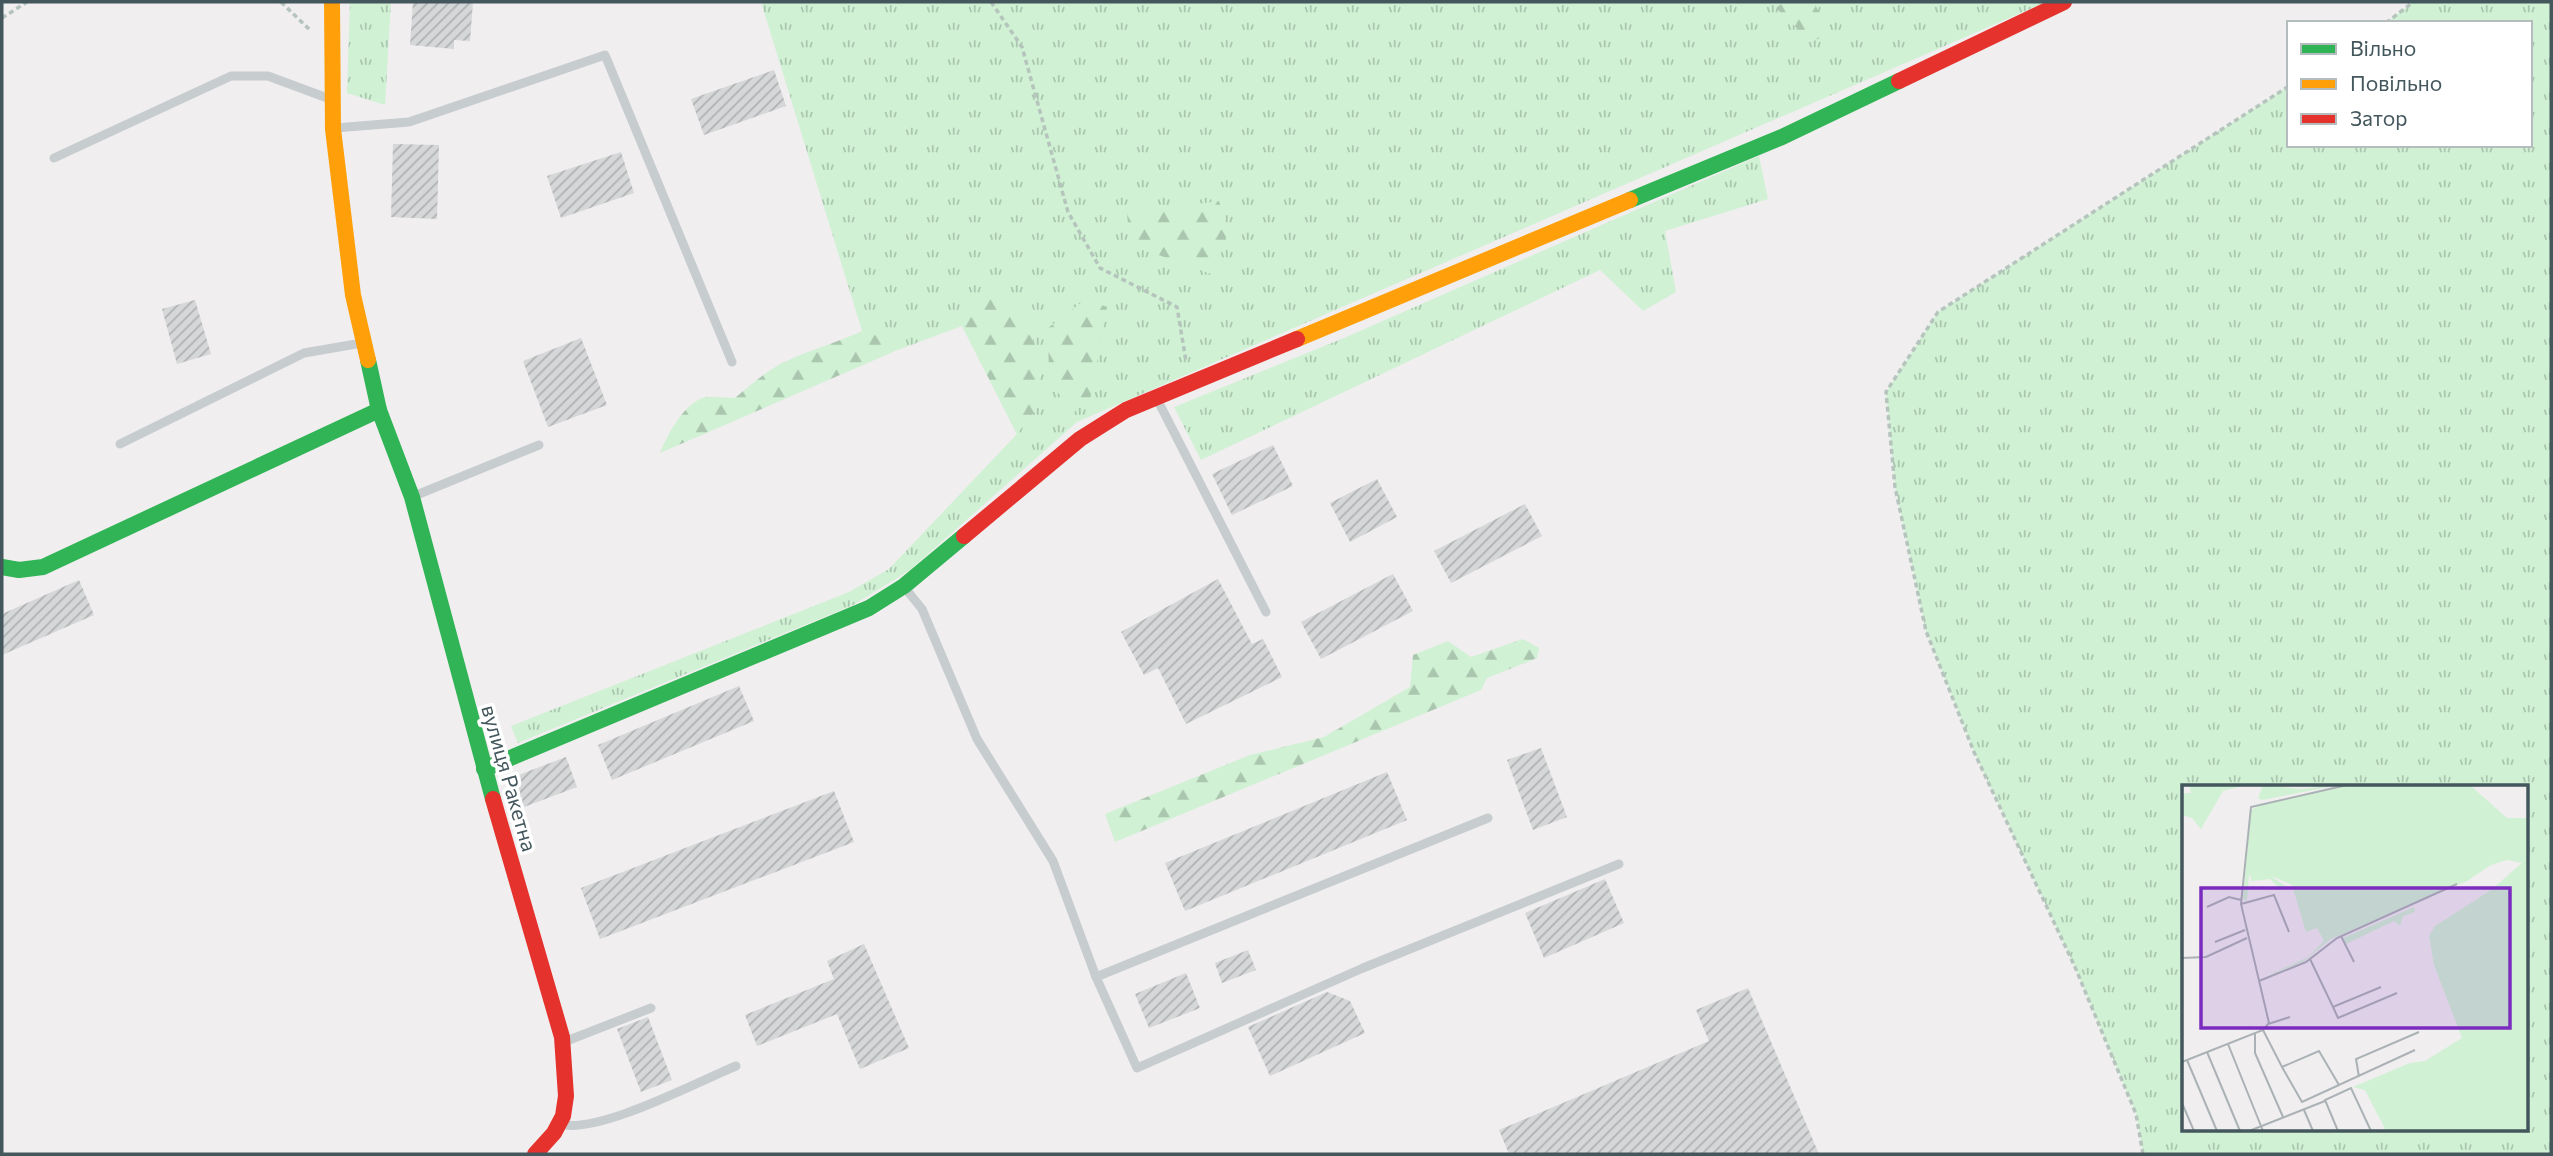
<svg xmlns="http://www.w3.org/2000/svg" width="2553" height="1156" viewBox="0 0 2553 1156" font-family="Commissioner,sans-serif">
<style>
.grass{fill:url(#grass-tufts);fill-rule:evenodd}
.forest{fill:url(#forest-firs)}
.building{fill:url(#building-hatch)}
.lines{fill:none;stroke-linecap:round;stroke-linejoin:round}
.path{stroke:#b5c4bc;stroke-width:3.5;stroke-dasharray:5 3.5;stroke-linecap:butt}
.lane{stroke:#c7ccce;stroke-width:9}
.fast{stroke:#30b455;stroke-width:16}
.slow{stroke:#ff9f0a;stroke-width:16}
.jam{stroke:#e5322d;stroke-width:16}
.labels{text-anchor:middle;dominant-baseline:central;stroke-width:7;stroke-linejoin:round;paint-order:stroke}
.street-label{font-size:21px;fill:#43575d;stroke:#fff}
.inset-road{fill:none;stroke:#abb2b5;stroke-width:2}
.view{fill:#7b2cbf;fill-opacity:0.15;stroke:#7b2cbf;stroke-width:3.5}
.inset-edge{fill:none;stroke:#43575d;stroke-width:3.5}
</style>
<defs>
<pattern id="grass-tufts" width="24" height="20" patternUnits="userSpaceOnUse" patternTransform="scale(1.75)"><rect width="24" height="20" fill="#d0f1d4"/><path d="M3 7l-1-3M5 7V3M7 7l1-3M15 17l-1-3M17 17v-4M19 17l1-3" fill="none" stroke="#aac6af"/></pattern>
<pattern id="forest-firs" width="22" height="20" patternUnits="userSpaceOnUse" patternTransform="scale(1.75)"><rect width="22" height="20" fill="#d0f1d4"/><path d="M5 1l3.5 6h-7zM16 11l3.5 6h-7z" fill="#aac6af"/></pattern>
<pattern id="building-hatch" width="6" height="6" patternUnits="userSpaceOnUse" patternTransform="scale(1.75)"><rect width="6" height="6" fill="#d6d7d8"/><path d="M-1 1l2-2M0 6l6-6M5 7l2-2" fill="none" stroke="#afb1b2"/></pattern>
</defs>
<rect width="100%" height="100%" fill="#f0eeef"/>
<g class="grass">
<polygon points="350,2 391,2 385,105 347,93"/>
<polygon points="761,2 2046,2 1077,422 910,570 853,605 518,743 511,726 849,592 889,569 1017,434 962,326 871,360"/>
<path d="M 2413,2 L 2551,2 L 2551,1154 L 2143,1154 L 2136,1114 L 2075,967 L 1974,752 L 1926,631 L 1895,487 L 1886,392 L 1938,312 L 2289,86 L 2289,145 L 2530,145 L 2530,23 L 2386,23 ZM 2184,787 L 2527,787 L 2527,1130 L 2184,1130 Z"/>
<polygon points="1759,156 1768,199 1665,231 1676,292 1643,311 1600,270 1201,460 1174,407 1344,338"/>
</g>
<g class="forest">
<polygon points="1784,2 1814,2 1829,34 1811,42 1776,8"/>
<polygon points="1219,201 1228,232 1214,275 1131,245 1126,208 1163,209"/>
<polygon points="1004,295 1024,312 1039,360 1039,406 1017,434 962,326 966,301"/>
<polygon points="1086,299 1107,307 1090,400 1074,412 1049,382 1048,328"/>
<path d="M 868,328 L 893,352 L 660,453 C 668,434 684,402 706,397 C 715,396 726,398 735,398 C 746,389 757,379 769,371 C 798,352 837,344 868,328 Z"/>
<polygon points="1523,639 1539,648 1537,658 1487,678 1481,690 1115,842 1105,814 1250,755 1324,737 1410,687 1413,655 1448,641 1471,657"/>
</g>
<g class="building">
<polygon points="413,2 473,2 470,41 454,40 454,49 410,45"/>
<polygon points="774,70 786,106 704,135 691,99"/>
<polygon points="393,144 439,145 437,219 391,217"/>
<polygon points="621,152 634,193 561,218 547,176"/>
<polygon points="195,300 211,354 177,364 162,309"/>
<polygon points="581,338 607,405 548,427 523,361"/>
<polygon points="1273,445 1293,486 1232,515 1212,474"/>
<polygon points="1377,479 1397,517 1350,542 1330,503"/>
<polygon points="1525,504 1542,536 1451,583 1434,551"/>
<polygon points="1393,574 1413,611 1321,659 1301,622"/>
<polygon points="1218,579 1252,644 1263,639 1282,677 1186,724 1158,668 1144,675 1121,632"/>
<polygon points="79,580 94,615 2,655 2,614"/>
<polygon points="739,686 754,721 612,780 598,745"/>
<polygon points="1541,748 1567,817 1533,830 1507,760"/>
<polygon points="566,757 577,787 524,807 513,777"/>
<polygon points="1387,772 1407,820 1185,911 1165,863"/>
<polygon points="834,791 854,842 600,939 581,888"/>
<polygon points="1605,879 1624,923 1544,958 1525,913"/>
<polygon points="864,944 909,1048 860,1069 837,1014 757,1046 745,1015 834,979 827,961"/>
<polygon points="1248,950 1256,970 1222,983 1215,963"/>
<polygon points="1186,973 1200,1008 1149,1028 1135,994"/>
<polygon points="1748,988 1819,1154 1509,1154 1499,1130 1709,1041 1696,1010"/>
<polygon points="1327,992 1350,1001 1365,1033 1270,1076 1248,1027"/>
<polygon points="648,1017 672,1080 641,1092 617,1029"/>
</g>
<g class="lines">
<g class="path">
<polyline points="281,2 310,30"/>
<polyline points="991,2 1022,47 1068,212 1100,268 1177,307 1186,361"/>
<polyline points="2,18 27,2"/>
<polyline points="2386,23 2413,2"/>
<polyline points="2143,1154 2136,1114 2075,967 1974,752 1926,631 1895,487 1886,392 1938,312 2289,86"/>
</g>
<g class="lane">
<polyline points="335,128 409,122 605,55 732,362"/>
<polyline points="54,158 231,76 268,76 330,99"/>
<polyline points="1157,399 1266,612"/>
<polyline points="120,444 304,353 362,343"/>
<polyline points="414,496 539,445"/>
<polyline points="905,588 922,609 977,739 1053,861 1096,977 1488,818"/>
<polyline points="1096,977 1137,1068 1363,968 1619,864"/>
<polyline points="564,1042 651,1008"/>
<path d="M 560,1124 C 597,1135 697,1082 736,1066"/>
</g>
<g class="fast">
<polyline points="1630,200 1782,137 1899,81"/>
<polyline points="368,360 379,410 412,497 493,799"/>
<polyline points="2,567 19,570 43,567 379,410"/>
<polyline points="484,769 869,608 904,586 964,536"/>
</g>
<g class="slow">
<polyline points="332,2 333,129 353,295 368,360"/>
<polyline points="1297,339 1630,200"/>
</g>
<g class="jam">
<polyline points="1899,81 2064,2"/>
<polyline points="964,536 1080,439 1126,410 1297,339"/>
<polyline points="493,799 562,1037 566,1096 563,1116 554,1133 535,1154"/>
</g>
</g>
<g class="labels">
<g class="street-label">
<text transform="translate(510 778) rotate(74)">вулиця Ракетна</text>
</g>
</g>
<g transform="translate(2182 785)">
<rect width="346" height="346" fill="#f0eeef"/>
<path d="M 7,0 L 63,0 L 41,6 L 19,44 L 10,33 L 0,30 L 0,8 L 9,8 ZM 81,0 L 119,4 L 157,0 L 80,15 L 76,13 ZM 170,0 L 288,0 L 325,33 L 346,33 L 346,346 L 204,346 L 183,305 L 171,302 L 228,278 L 243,276 L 280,253 L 252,180 L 247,151 L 253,141 L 309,105 L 340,78 L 325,75 L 309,80 L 285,96 L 149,154 L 122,176 L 81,193 L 126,172 L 142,156 L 135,143 L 124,147 L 110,100 L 92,92 L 67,90 L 65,116 L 61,114 L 69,25 L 82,18 ZM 232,122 L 233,127 L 221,131 L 218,141 L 212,136 L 164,159 L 161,153 Z" fill="#d0f1d4"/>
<path d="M 68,79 L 73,87 L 77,83 L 105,102 L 96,102 L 88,94 L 69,96 Z" fill="#d0f1d4"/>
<path class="inset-road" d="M 59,119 L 92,110 L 107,147M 25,122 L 47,112 L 59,115M 159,151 L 172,177M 33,157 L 63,145M 0,173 L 24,172 L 65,153M 128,174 L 151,222 L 199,202M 77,196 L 124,177 L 155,153 L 275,99M 151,222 L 156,233 L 215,208M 86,239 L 108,232M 81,245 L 100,282 L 137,266 L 157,300 L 233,265M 73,248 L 73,268 L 101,332M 46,259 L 81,346M 25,267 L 58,346M 5,275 L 35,346M 0,277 L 81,245 L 87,238 L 59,119 L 69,22 L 165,0M 100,282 L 120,317 L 157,300M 177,292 L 174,274 L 237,247M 0,318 L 12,346M 122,325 L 131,346M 67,346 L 143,316M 156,346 L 143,315 L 169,303 L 189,346"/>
<path class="view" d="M 19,103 L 328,103 L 328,243 L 19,243 Z"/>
<rect width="346" height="346" class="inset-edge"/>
</g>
<rect width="2553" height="1156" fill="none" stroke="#43575d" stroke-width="7"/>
<rect x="2287" y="21" width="245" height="126" fill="#ffffff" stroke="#b4bcbe" stroke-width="2"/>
<rect x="2301" y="44" width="35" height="10" fill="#30b455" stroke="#b4bcbe" stroke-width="2"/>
<text x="2350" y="56" font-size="21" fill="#43575d">Вільно</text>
<rect x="2301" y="79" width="35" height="10" fill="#ff9f0a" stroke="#b4bcbe" stroke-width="2"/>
<text x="2350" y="91" font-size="21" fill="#43575d">Повільно</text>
<rect x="2301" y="114" width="35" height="10" fill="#e5322d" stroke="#b4bcbe" stroke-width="2"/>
<text x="2350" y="126" font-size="21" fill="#43575d">Затор</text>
</svg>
